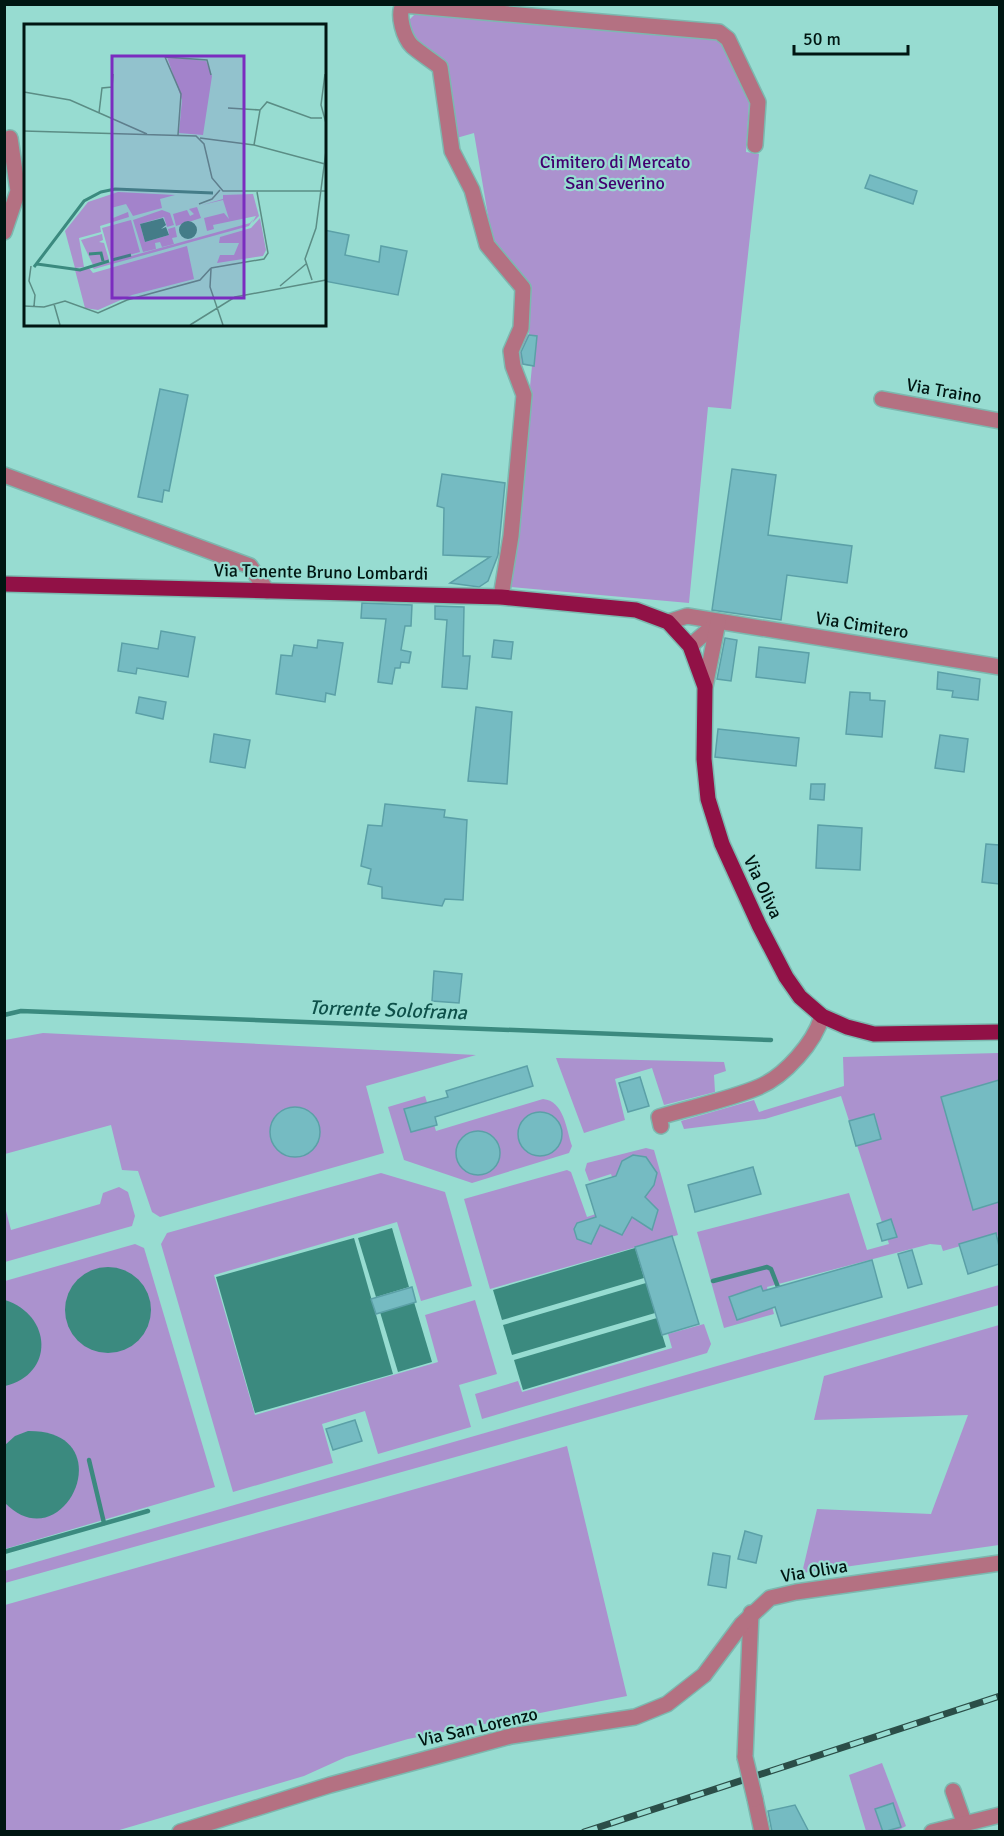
<svg xmlns="http://www.w3.org/2000/svg" width="1004" height="1836" viewBox="0 0 1004 1836" font-family="Signika,sans-serif">
<style>
.green{fill:#ab92ce}
.water{fill:#3b8a7f}
.lines{fill:none;stroke-linecap:round;stroke-linejoin:round}
.stream{stroke:#3b8a7f;stroke-width:4.5}
.building{fill:#75bbc2;stroke:#5ba0a7;stroke-width:1.5}
.minor-casing{stroke:#7cb8af;stroke-width:18}
.major-casing{stroke:#7cb8af;stroke-width:18}
.minor{stroke:#b47182;stroke-width:15}
.major{stroke:#911146;stroke-width:15}
.rail-casing{stroke:#2b4e48;stroke-width:7}
.rail{stroke:#97dcd1;stroke-width:4.5;stroke-dasharray:14;stroke-linecap:butt}
.minor-bridge-casing{stroke:#7cb8af;stroke-width:18;stroke-linecap:butt}
.minor-bridge{stroke:#b47182;stroke-width:15}
.labels{text-anchor:middle;dominant-baseline:central;stroke-width:4.5;stroke-linejoin:round;paint-order:stroke}
.park-label{font-size:18px;fill:#42006f;stroke:#97dcd1}
.street-label{font-size:18px;fill:#001612;stroke:#97dcd1}
.water-label{font-size:20px;font-style:italic;fill:#0e514a;stroke:#97dcd1}
.inset-river{fill:none;stroke:#3b8a7f;stroke-width:3}
.inset-road{fill:none;stroke:#5b8d85;stroke-width:1.5}
.view{fill:#7b2cbf;fill-opacity:0.15;stroke:#7b2cbf;stroke-width:3}
.inset-edge{fill:none;stroke:#001612;stroke-width:3}
</style>
<rect width="100%" height="100%" fill="#97dcd1"/>
<g class="green">
<polygon points="417,12 718,37 749,103 746,152 759,154 731,409 708,407 689,603 511,587 532,366 517,364 520,334 529,335 530,309 527,285 493,245 474,133 453,139 446,64 411,41 408,21"/>
<polygon points="43,1033 476,1055 366,1086 384,1153 160,1217 152,1212 138,1171 122,1170 111,1125 5,1154 5,1040"/>
<polygon points="999,1053 999,1235 943,1251 941,1245 930,1244 767,1287 774,1314 724,1328 697,1232 849,1193 867,1250 889,1244 841,1096 765,1119 684,1129 681,1121 754,1100 759,1112 844,1086 843,1057"/>
<polygon points="556,1058 724,1062 726,1071 714,1075 715,1092 664,1105 652,1068 615,1079 625,1120 584,1133"/>
<path d="M 425,1096 L 436,1131 L 543,1099 C 564,1101 566,1128 572,1146 L 569,1153 L 472,1183 L 404,1160 L 388,1107 Z"/>
<polygon points="646,1148 654,1150 678,1235 490,1289 464,1199 567,1170 571,1172 587,1217 622,1205 611,1174 589,1181 585,1170 587,1163"/>
<polygon points="381,1173 445,1192 472,1286 421,1301 397,1222 214,1275 255,1415 438,1362 425,1315 475,1300 497,1374 459,1385 471,1427 378,1454 365,1411 322,1424 333,1463 233,1492 161,1244 167,1233"/>
<polygon points="119,1187 128,1192 135,1216 132,1226 5,1262 5,1207 11,1230 100,1204 103,1193"/>
<polygon points="135,1244 144,1248 215,1487 5,1549 5,1281"/>
<polygon points="999,1285 999,1305 5,1583 5,1571"/>
<polygon points="704,1324 711,1344 707,1353 482,1419 475,1394 518,1381 522,1392 672,1348 668,1334"/>
<polygon points="999,1325 999,1545 802,1573 817,1509 931,1514 968,1415 814,1420 824,1376"/>
<polygon points="567,1446 627,1696 408,1739 346,1757 304,1776 116,1831 5,1831 5,1605"/>
<polygon points="882,1763 906,1826 897,1831 866,1831 849,1775"/>
</g>
<g class="water">
<polygon points="392,1228 409,1287 376,1297 358,1238"/>
<polygon points="354,1238 393,1374 255,1413 216,1277"/>
<polygon points="635,1248 644,1278 502,1320 493,1290"/>
<circle cx="108" cy="1310" r="43"/>
<polygon points="646,1283 655,1313 512,1355 503,1325"/>
<path d="M 5,1300 C 52,1315 55,1374 5,1386 Z"/>
<polygon points="414,1302 432,1362 398,1372 380,1312"/>
<polygon points="657,1318 666,1347 523,1390 514,1360"/>
<path d="M 28,1431 C 125,1430 64,1563 5,1503 L 5,1445 L 15,1436 Z"/>
</g>
<g class="lines">
<g class="stream">
<polyline points="4,1015 21,1011 771,1040"/>
<polyline points="713,1281 767,1267 771,1269 778,1287"/>
<polyline points="89,1460 104,1523"/>
<polyline points="4,1552 148,1511"/>
</g>
</g>
<g class="building">
<polygon points="870,175 917,191 913,204 865,188"/>
<polygon points="324,230 349,235 345,255 379,262 381,246 407,251 398,295 324,281"/>
<polygon points="529,335 537,336 534,366 523,364 521,352"/>
<polygon points="160,389 188,395 169,491 164,490 162,502 138,497"/>
<polygon points="732,469 776,475 768,535 852,546 847,583 787,575 781,620 712,610"/>
<polygon points="442,474 505,483 498,555 488,581 479,587 450,583 490,557 443,555 444,508 437,506"/>
<polygon points="362,603 412,605 411,626 405,626 401,650 411,652 409,663 401,662 400,668 395,668 392,684 378,682 386,619 361,618"/>
<polygon points="435,606 464,607 463,656 470,656 467,689 442,687 447,620 435,619"/>
<polygon points="161,631 195,637 188,677 137,668 136,674 118,671 122,643 158,649"/>
<polygon points="725,638 737,640 731,681 717,679"/>
<polygon points="318,640 343,643 335,695 326,693 325,702 276,694 281,655 292,656 294,645 317,648"/>
<polygon points="494,640 513,642 511,659 492,657"/>
<polygon points="759,647 809,653 805,683 756,677"/>
<polygon points="938,672 980,679 978,700 952,697 953,691 937,689"/>
<polygon points="850,692 870,693 870,700 885,701 882,737 846,734"/>
<polygon points="139,697 166,702 163,719 136,713"/>
<polygon points="476,707 512,712 507,784 468,781"/>
<polygon points="718,729 799,738 796,766 715,757"/>
<polygon points="214,734 250,740 245,768 210,762"/>
<polygon points="940,735 968,739 964,772 935,768"/>
<polygon points="811,784 825,784 824,800 810,799"/>
<polygon points="385,804 445,810 444,817 467,820 463,900 445,899 442,906 382,898 382,887 368,884 371,869 361,866 368,825 382,826"/>
<polygon points="818,825 862,828 860,870 816,868"/>
<polygon points="986,844 999,845 999,884 982,882"/>
<polygon points="434,971 462,974 459,1003 432,1001"/>
<polygon points="527,1066 533,1086 435,1117 437,1125 411,1132 404,1109 448,1097 446,1091"/>
<polygon points="640,1077 649,1106 628,1112 619,1083"/>
<polygon points="999,1080 999,1202 973,1210 941,1097"/>
<circle cx="295" cy="1132" r="25"/>
<circle cx="540" cy="1134" r="22"/>
<polygon points="874,1114 881,1139 856,1146 849,1121"/>
<circle cx="478" cy="1153" r="22"/>
<polygon points="633,1155 646,1157 657,1173 654,1185 645,1197 658,1210 652,1230 632,1217 622,1235 600,1225 591,1244 577,1239 574,1229 577,1223 596,1217 586,1185 616,1176 622,1161"/>
<polygon points="753,1167 761,1194 695,1212 688,1185"/>
<polygon points="891,1219 897,1237 882,1241 877,1224"/>
<polygon points="996,1233 999,1246 999,1264 968,1274 959,1244"/>
<polygon points="672,1236 699,1324 662,1335 635,1247"/>
<polygon points="912,1250 922,1284 908,1288 898,1254"/>
<polygon points="872,1260 882,1297 781,1326 775,1307 737,1320 729,1297 761,1286 763,1291"/>
<polygon points="412,1287 416,1302 376,1314 371,1299"/>
<polygon points="355,1420 362,1441 333,1450 326,1429"/>
<polygon points="745,1531 762,1536 756,1563 738,1559"/>
<polygon points="713,1553 730,1556 726,1588 708,1585"/>
<polygon points="893,1803 901,1827 883,1832 875,1809"/>
<polygon points="795,1805 809,1832 772,1832 768,1811"/>
</g>
<g class="lines">
<g class="minor-casing">
<g id="minor">
<polyline points="4,232 18,191 10,138"/>
<polyline points="882,399 1000,421"/>
<polyline points="4,475 250,566 267,591"/>
<path d="M 501,597 L 511,536 L 524,395 L 513,366 L 511,351 L 521,328 L 523,288 L 487,245 L 472,190 L 452,151 L 440,67 C 431,60 420,53 412,46 C 404,38 397,15 403,5 L 719,32 L 728,39 L 758,102 L 755,145"/>
<polyline points="668,622 687,616 1000,667"/>
<polyline points="690,646 718,622"/>
<polyline points="705,687 718,622"/>
<path d="M 661,1126 L 659,1117 C 692,1107 728,1100 759,1087 C 785,1076 815,1042 822,1016"/>
<polyline points="745,1757 751,1613"/>
<polyline points="953,1791 964,1822"/>
<polyline points="755,1799 762,1832"/>
<polyline points="180,1832 330,1785 511,1736 635,1717 667,1704 704,1675 742,1624 770,1598 796,1592 1000,1563"/>
<polyline points="932,1832 1000,1815"/>
</g>
</g>
<g class="major-casing">
<polyline id="major" points="4,584 501,597 636,610 668,622 690,646 705,687 704,759 708,799 722,844 759,925 786,977 800,997 822,1016 847,1027 874,1034 1000,1032"/>
</g>
<use href="#minor" class="minor"/>
<use href="#major" class="major"/>
<g class="rail-casing">
<polyline id="rail" points="584,1832 1000,1696"/>
</g>
<use href="#rail" class="rail"/>
<g class="minor-bridge-casing">
<polyline id="minor-bridge" points="745,1757 755,1799"/>
</g>
<use href="#minor-bridge" class="minor-bridge"/>
</g>
<g class="labels">
<g class="park-label">
<text x="615" y="162">Cimitero di Mercato<tspan x="615" dy="21">San Severino</tspan></text>
</g>
<g class="street-label">
<text transform="translate(944 391) rotate(10)">Via Traino</text>
<text transform="translate(321 572) rotate(1)">Via Tenente Bruno Lombardi</text>
<text transform="translate(862 625) rotate(9)">Via Cimitero</text>
<text transform="translate(763 887) rotate(65)">Via Oliva</text>
<text transform="translate(814 1571) rotate(-9)">Via Oliva</text>
<text transform="translate(478 1727) rotate(-13)">Via San Lorenzo</text>
</g>
<g class="water-label">
<text transform="translate(388 1010) rotate(2)">Torrente Solofrana</text>
</g>
</g>
<g transform="translate(24 24)">
<rect width="302" height="302" fill="#97dcd1"/>
<path d="M 143,33 L 182,37 L 188,52 L 179,111 L 155,109 L 158,76 ZM 94,168 L 151,171 L 136,175 L 138,184 L 109,192 L 102,180 L 87,184 L 89,194 L 104,188 L 105,193 L 76,202 L 77,208 L 55,214 L 60,243 L 51,244 L 41,207 L 64,178 ZM 229,170 L 235,192 L 228,199 L 232,192 L 189,201 L 190,205 L 183,207 L 180,194 L 200,189 L 205,195 L 199,176 L 178,181 L 199,175 L 199,171 ZM 173,183 L 177,194 L 152,202 L 149,190 L 163,186 L 166,192 L 170,190 L 165,185 ZM 138,186 L 146,189 L 150,201 L 143,203 L 140,193 L 116,200 L 121,218 L 145,211 L 144,205 L 151,203 L 153,213 L 148,214 L 150,220 L 138,223 L 136,218 L 131,219 L 132,225 L 119,228 L 109,196 ZM 230,194 L 225,202 L 70,245 L 68,243 L 226,199 ZM 236,194 L 242,226 L 239,232 L 193,239 L 196,231 L 210,231 L 215,219 L 195,219 L 196,213 L 227,204 ZM 107,196 L 116,228 L 87,236 L 78,204 ZM 78,210 L 79,216 L 75,218 L 80,219 L 85,236 L 69,241 L 57,216 ZM 163,222 L 170,255 L 108,271 L 74,286 L 61,284 L 51,246 L 65,244 L 69,249 Z" fill="#ab92ce"/>
<path d="M 139,194 L 142,201 L 137,205 L 142,203 L 145,211 L 121,218 L 116,200 ZM155 206a9 9 0 1 1 18 0a9 9 0 1 1-18 0Z" fill="#3b8a7f"/>
<path class="inset-river" d="M 65,230 L 77,229 L 79,237M 88,236 L 107,231M 13,240 L 56,246 L 85,237M 10,243 L 60,177 L 77,168 L 91,165 L 189,169"/>
<path class="inset-road" d="M 141,33 L 157,70 L 154,111M 141,33 L 183,36 L 187,51M 301,50 L 297,81 L 302,99M 0,68 L 46,76 L 123,110M 204,84 L 236,86M 75,89 L 78,64 L 88,63 L 89,50M 0,107 L 172,112 L 180,120 L 188,154 L 199,167 L 302,167M 176,114 L 230,121 L 301,140M 230,121 L 236,86 L 243,78 L 287,94 L 298,94M 175,180 L 188,175 L 196,166M 7,242 L 5,257 L 11,271 L 10,282M 187,244 L 240,235 L 244,229 L 233,168M 187,245 L 186,263 L 199,301M 288,256 L 281,235 L 292,204 L 302,127M 256,262 L 282,240M 30,280 L 36,301M 0,282 L 20,283 L 41,277 L 74,289 L 103,276 L 176,256 L 187,244M 166,301 L 211,273 L 302,256"/>
<path class="view" d="M 88,32 L 220,32 L 220,274 L 88,274 Z"/>
<rect width="302" height="302" class="inset-edge"/>
</g>
<rect width="1004" height="1836" fill="none" stroke="#001612" stroke-width="12"/>
<path d="M794 45v9h114v-9" fill="none" stroke="#001612" stroke-width="3"/>
<text x="803" y="45" font-size="18" fill="#001612" stroke="#97dcd1" stroke-width="4.5" paint-order="stroke">50 m</text>
</svg>
